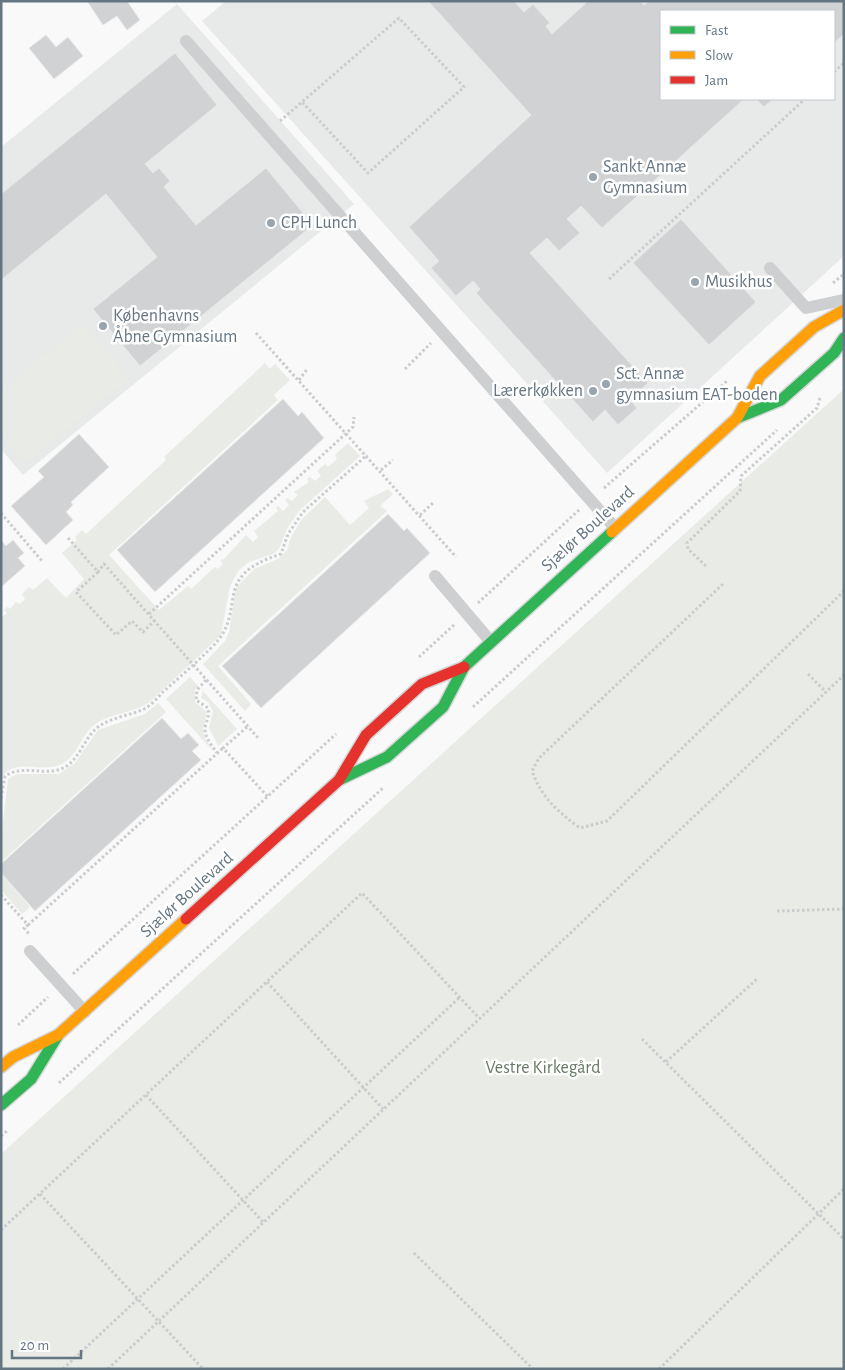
<svg xmlns="http://www.w3.org/2000/svg" width="845" height="1370" viewBox="0 0 845 1370" font-family="'Alegreya Sans',sans-serif">
<style>
.built{fill:#e8e9e9;fill-rule:evenodd}
.green{fill:#e8ebe6}
.building{fill:#d0d2d3;stroke:#e8e8e8}
.lines{fill:none;stroke-linecap:round;stroke-linejoin:round}
.fast-casing{stroke:#d5d6d7;stroke-width:14}
.slow-casing{stroke:#d5d6d7;stroke-width:14}
.jam-casing{stroke:#d5d6d7;stroke-width:14}
.path{stroke:#cbcccd;stroke-width:3;stroke-dasharray:2.5 2.5;stroke-linecap:butt}
.lane{stroke:#cecfd0;stroke-width:12}
.fast{stroke:#30b455;stroke-width:11}
.slow{stroke:#ff9f0a;stroke-width:11}
.jam{stroke:#e5322d;stroke-width:11}
.poi-dot{fill:#99a4ac;stroke:#fff;stroke-width:2}
.labels{text-anchor:middle;dominant-baseline:central;stroke-width:5;stroke-linejoin:round;paint-order:stroke}
.poi-label{font-size:18px;fill:#657683;stroke:#fff;text-anchor:start}
.street-label{font-size:18px;fill:#657683;stroke:#fff}
.park-label{font-size:18px;fill:#687a64;stroke:#fff}
</style>
<rect width="100%" height="100%" fill="#f9f9f9"/>
<g class="built">
<path d="M 226,1 L 844,1 L 844,256 L 607,473 L 202,21 ZM 661,11 L 834,11 L 834,99 L 661,99 Z"/>
<polygon points="177,4 354,204 23,475 1,449 1,147"/>
</g>
<g class="green">
<polygon points="84,323 129,379 25,463 1,434 1,390"/>
<path d="M 265,363 L 270,369 L 275,364 L 290,380 L 274,395 L 278,400 L 109,555 L 159,610 L 188,586 L 191,589 L 215,567 L 218,569 L 223,564 L 220,560 L 224,559 L 246,535 L 253,542 L 258,537 L 254,531 L 278,511 L 276,508 L 278,506 L 283,511 L 289,505 L 285,500 L 287,498 L 292,501 L 298,495 L 294,492 L 309,482 L 307,479 L 310,477 L 315,481 L 321,476 L 317,471 L 325,464 L 328,467 L 337,459 L 335,455 L 348,443 L 360,456 L 299,511 L 287,529 L 279,549 L 273,554 L 249,562 L 239,570 L 230,586 L 221,635 L 151,701 C 134,714 108,713 94,725 C 80,736 77,759 59,765 C 38,773 18,757 1,777 L 1,618 L 7,613 L 4,610 L 7,607 L 10,609 L 16,602 L 20,604 L 25,599 L 22,594 L 29,587 L 33,590 L 47,578 L 66,598 L 84,579 L 62,553 L 77,540 L 75,537 L 82,530 L 86,534 L 166,460 L 164,457 Z"/>
<polygon points="844,389 844,1369 1,1369 1,1154"/>
<polygon points="388,489 393,494 380,506 387,511 218,666 251,704 245,711 203,664 225,641 229,632 236,588 254,569 278,559 287,550 291,537 302,519 325,497 350,525 369,508 364,501"/>
<polygon points="190,677 199,687 195,690 195,702 207,712 203,730 205,739 213,751 166,699"/>
<polygon points="203,691 237,729 218,746 209,728 213,711 208,702 201,698"/>
<polygon points="158,703 166,712 1,862 1,839 8,779 17,774 59,774 75,763 98,730 145,714"/>
<polygon points="1,874 30,907 22,914 1,890"/>
</g>
<g class="building">
<polygon points="87,1 127,1 140,20 127,30 117,16 103,25"/>
<polygon points="428,1 514,1 524,12 533,4 550,23 546,26 552,34 588,1 640,1 644,5 649,1 844,1 844,34 834,43 834,11 661,11 661,99 743,100 602,228 581,206 567,219 580,233 559,251 547,238 530,253 648,383 630,400 637,408 618,425 605,410 593,422 476,293 480,289 473,281 456,296 431,268 439,261 409,227 531,115"/>
<polygon points="46,35 56,47 68,37 83,56 54,79 29,48"/>
<polygon points="175,53 217,105 145,164 153,173 159,168 170,181 164,187 196,225 266,168 313,225 140,366 93,309 157,257 106,194 1,280 1,194"/>
<polygon points="756,99 773,99 764,107"/>
<polygon points="681,219 756,302 709,345 633,263"/>
<polygon points="283,399 298,416 302,412 324,438 155,592 117,550"/>
<polygon points="79,434 109,467 71,502 73,505 66,512 73,520 46,545 11,506 44,477 38,471"/>
<polygon points="388,514 404,531 407,528 430,553 261,708 222,666"/>
<polygon points="1,540 6,546 13,540 24,553 18,558 25,566 1,587"/>
<polygon points="162,718 181,739 188,733 199,745 192,751 201,760 35,911 1,873 1,864"/>
</g>
<g class="lines">
<g class="fast-casing">
<g id="fast">
<polyline points="737,418 781,400 834,353 844,338"/>
<polyline points="339,780 387,757 443,707 464,667 612,532"/>
<polyline points="1,1105 31,1079 58,1035"/>
</g>
</g>
<g class="slow-casing">
<g id="slow">
<polyline points="612,532 737,418 760,376 814,327 844,310"/>
<polyline points="1,1067 13,1057 58,1035 186,919"/>
</g>
</g>
<g class="jam-casing">
<polyline id="jam" points="186,919 339,780 366,735 422,684 464,667"/>
</g>
<g class="path">
<polyline points="834,72 844,63"/>
<polyline points="280,121 399,18 464,87 368,173 302,102"/>
<polyline points="609,279 805,99"/>
<polyline points="833,283 844,274"/>
<polyline points="256,333 456,557"/>
<polyline points="405,369 431,343"/>
<polyline points="299,380 308,368"/>
<polyline points="381,470 393,460"/>
<polyline points="604,488 727,381"/>
<polyline points="1,513 42,561"/>
<polyline points="420,515 433,503"/>
<polyline points="68,538 98,572 104,564 259,739"/>
<polyline points="706,566 688,549 687,543 740,491 741,476 817,408 820,398"/>
<polyline points="98,572 76,592 116,635 132,621 143,632 155,620"/>
<path d="M 723,584 L 539,758 L 532,771 C 542,798 557,811 580,828 L 607,821 L 844,591"/>
<polyline points="478,603 579,510"/>
<polyline points="149,614 353,427 354,417"/>
<polyline points="419,657 455,624"/>
<polyline points="808,674 826,692"/>
<path d="M 206,680 L 197,690 L 196,700 L 208,708 C 209,715 208,717 206,724 C 202,735 211,744 217,753"/>
<polyline points="473,707 777,430"/>
<polyline points="247,727 223,748 268,797"/>
<path d="M 1,798 L 5,776 C 25,764 42,776 61,769 C 80,762 84,735 101,725 C 114,717 131,715 144,709 C 152,705 158,697 164,691 C 180,677 196,663 212,647 C 250,610 208,577 281,554 L 288,534 L 303,512 L 367,455"/>
<polyline points="1,895 28,925 24,928 29,934"/>
<polyline points="777,911 844,909"/>
<polyline points="28,925 223,748"/>
<polyline points="73,974 336,734"/>
<polyline points="267,982 383,1109"/>
<polyline points="18,1025 48,997"/>
<polyline points="642,1039 844,1239"/>
<polyline points="666,1062 757,979"/>
<polyline points="59,1083 383,788"/>
<polyline points="146,1095 263,1222"/>
<polyline points="1,1136 8,1130"/>
<polyline points="40,1194 203,1369"/>
<polyline points="1,1230 362,893 479,1018"/>
<polyline points="414,1253 533,1369"/>
<polyline points="63,1369 460,997"/>
<polyline points="108,1369 844,675"/>
<polyline points="659,1369 844,1189"/>
</g>
<g class="lane">
<polyline points="186,41 615,528"/>
<polyline points="770,268 806,308 843,300"/>
<polyline points="435,576 491,642"/>
<polyline points="30,951 85,1012"/>
</g>
<use href="#fast" class="fast"/>
<use href="#slow" class="slow"/>
<use href="#jam" class="jam"/>
</g>
<g class="poi-dot">
<circle cx="593" cy="177" r="5"/>
<circle cx="271" cy="223" r="5"/>
<circle cx="695" cy="282" r="5"/>
<circle cx="103" cy="326" r="5"/>
<circle cx="606" cy="384" r="5"/>
<circle cx="593" cy="391" r="5"/>
</g>
<g class="labels">
<g class="poi-label">
<text x="603" y="167">Sankt Annæ<tspan x="603" dy="21">Gymnasium</tspan></text>
<text x="281" y="223">CPH Lunch</text>
<text x="705" y="282">Musikhus</text>
<text x="113" y="316">Københavns<tspan x="113" dy="21">Åbne Gymnasium</tspan></text>
<text x="616" y="374">Sct. Annæ<tspan x="616" dy="21">gymnasium EAT-boden</tspan></text>
<text x="583" y="391" text-anchor="end">Lærerkøkken</text>
</g>
<g class="street-label">
<text transform="translate(588 529) rotate(-42)">Sjælør Boulevard</text>
<text transform="translate(187 895) rotate(-42)">Sjælør Boulevard</text>
</g>
<g class="park-label">
<text x="543" y="1068">Vestre Kirkegård</text>
</g>
</g>
<rect width="845" height="1370" fill="none" stroke="#657683" stroke-width="5"/>
<rect x="660" y="10" width="175" height="90" fill="#ffffff" stroke="#c1c8cd"/>
<rect x="670" y="26" width="25" height="8" fill="#30b455" stroke="#c1c8cd"/>
<text x="705" y="35" font-size="15" fill="#657683">Fast</text>
<rect x="670" y="51" width="25" height="8" fill="#ff9f0a" stroke="#c1c8cd"/>
<text x="705" y="60" font-size="15" fill="#657683">Slow</text>
<rect x="670" y="76" width="25" height="8" fill="#e5322d" stroke="#c1c8cd"/>
<text x="705" y="85" font-size="15" fill="#657683">Jam</text>
<path d="M12 1350v8h69v-8" fill="none" stroke="#657683" stroke-width="2.5"/>
<text x="20" y="1350" font-size="15" fill="#657683" stroke="#ffffff" stroke-width="4" paint-order="stroke">20 m</text>
</svg>
